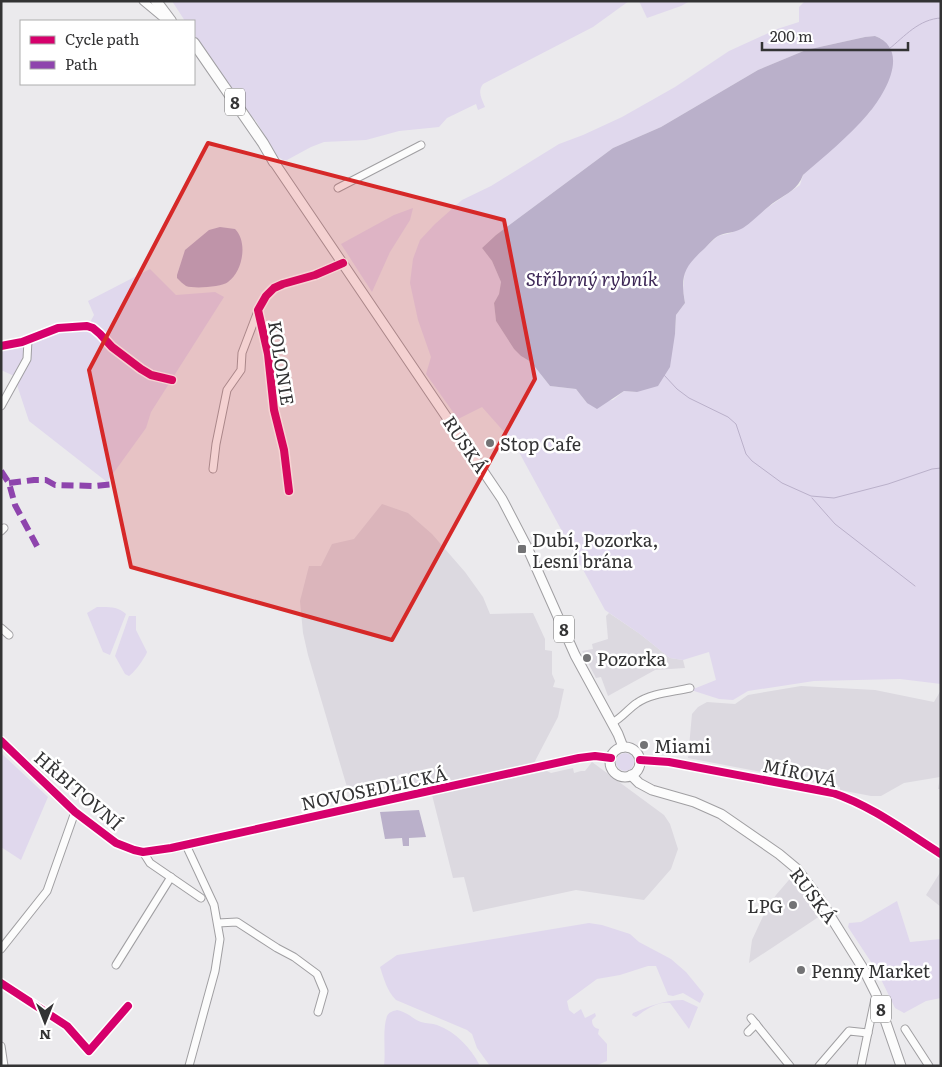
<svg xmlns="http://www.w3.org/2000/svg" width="942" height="1067" viewBox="0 0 942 1067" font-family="Literata,serif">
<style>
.built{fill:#dcd9e0}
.green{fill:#e0d8ed;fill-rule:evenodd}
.water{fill:#bab0ca}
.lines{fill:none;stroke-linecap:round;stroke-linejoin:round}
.stream{stroke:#bab0ca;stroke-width:1}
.minor-casing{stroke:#a09fa2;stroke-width:9}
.major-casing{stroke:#a09fa2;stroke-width:11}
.highway-casing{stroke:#a09fa2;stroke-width:12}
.minor{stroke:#fcfcfc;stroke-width:7}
.major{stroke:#fcfcfc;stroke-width:9}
.highway{stroke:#fcfcfc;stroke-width:10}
.quiet{stroke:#8e44ad;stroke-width:6;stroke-dasharray:12 6;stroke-linecap:butt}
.cycleway-casing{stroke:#fff;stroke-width:11}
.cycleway{stroke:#d6006c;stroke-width:8}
.marked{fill:#d62828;fill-opacity:0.2;stroke:#d62828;stroke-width:4;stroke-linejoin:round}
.poi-dot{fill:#737375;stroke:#fff;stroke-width:2}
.labels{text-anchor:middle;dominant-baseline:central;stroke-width:5;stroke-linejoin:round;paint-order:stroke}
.shield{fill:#fff;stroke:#707071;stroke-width:1}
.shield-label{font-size:16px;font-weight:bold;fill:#333334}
.street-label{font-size:18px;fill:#333334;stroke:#fff}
.poi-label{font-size:18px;fill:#333334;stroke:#fff;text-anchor:start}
.water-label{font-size:19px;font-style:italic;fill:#3d2756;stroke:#fff}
</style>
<rect width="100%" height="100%" fill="#ebeaed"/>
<g class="built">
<polygon points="382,504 408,513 432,534 465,572 483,597 490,614 533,613 545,639 545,650 552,651 552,674 555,681 553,687 564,689 558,717 534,763 434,785 427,785 421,789 398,794 393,792 389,796 352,804 308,655 303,633 300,601 309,566 321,566 332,544 354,539"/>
<polygon points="609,613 640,634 670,658 683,660 685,668 655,670 608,696 601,677 596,678 582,651 593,649 592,644 608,639 606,616"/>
<polygon points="801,686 875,690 934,702 941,690 941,789 938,789 940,777 904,783 881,796 871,796 840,790 840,787 688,758 692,714 698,707 707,702 735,704 748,695"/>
<polygon points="592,762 664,815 670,824 678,849 671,869 644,900 576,890 473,912 464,877 453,878 432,795 547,771 551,773 573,768 574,773 581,771 585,771"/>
<polygon points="941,871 941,907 926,895"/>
<polygon points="794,874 823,914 749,963 752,940 766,910 776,895"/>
</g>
<g class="green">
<path d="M 172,1 L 629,1 L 593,27 L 483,84 C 477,92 482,99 485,107 L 478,110 L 476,104 L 447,118 L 439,127 L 399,131 L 366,140 L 324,142 L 311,147 L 287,160 L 283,160 L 277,156 L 256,121 L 244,108 L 205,53 L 194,35 L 194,21 L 185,21 Z"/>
<polygon points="639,1 690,1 681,6 647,18"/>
<path d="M 805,1 L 941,1 L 941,684 L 900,679 L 814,681 L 748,691 L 733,700 L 719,699 L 691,690 L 716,680 L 709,652 L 683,660 L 670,658 L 640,634 L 605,610 L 514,443 L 482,407 L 458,419 L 426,374 L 431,357 L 418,320 L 410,283 L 413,259 L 420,240 L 435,224 L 462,200 L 491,186 L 559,144 L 583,135 L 622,117 L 675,87 L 729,51 L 777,29 L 799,22 L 799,7 ZM 875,36 L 882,39 L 887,83 L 869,113 L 803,175 L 800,185 L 731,233 L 718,236 L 692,259 L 685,269 L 683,290 L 685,303 L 676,315 L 675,334 L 637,392 L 624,391 L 613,400 L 587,403 L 576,389 L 550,386 L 531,362 L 521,356 L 514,349 L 496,321 L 494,303 L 499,294 L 501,282 L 492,261 L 482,248 L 496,235 L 613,148 L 661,127 L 758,70 L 806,50 L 865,37 Z"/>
<polygon points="413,208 410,220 390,252 372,292 341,244 394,215"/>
<polygon points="150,269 176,295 215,292 224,297 151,412 146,428 107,482 29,421 14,376 1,370 1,348 59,330 87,328 94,315 88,301"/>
<path d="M 97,607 C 107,607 118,606 126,614 L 110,655 L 103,652 L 87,613 Z"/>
<path d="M 129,616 L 136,616 L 136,630 L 147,652 C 145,658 134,673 129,676 L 125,674 L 115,656 Z"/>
<circle cx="625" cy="762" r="9"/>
<polygon points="1,753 48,797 21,860 1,847"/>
<polygon points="897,901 910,942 941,939 941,998 926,1001 904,1013 895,1008 877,971 848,927 849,923 861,922"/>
<path d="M 589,923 L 602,925 L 630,934 L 639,942 L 671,959 L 686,972 L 704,994 L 700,1003 L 683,993 L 673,996 L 668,995 L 656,966 L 648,966 L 620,975 L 597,979 L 567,1001 L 569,1010 L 574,1014 L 581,1009 L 585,1018 L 595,1013 L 596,1016 L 592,1020 C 592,1025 594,1028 599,1029 L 598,1034 L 607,1044 L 607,1061 L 595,1066 L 490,1066 L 477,1048 L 472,1034 L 467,1030 L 396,1000 C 387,991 384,979 380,967 L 397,955 Z"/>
<path d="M 683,1000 L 698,1007 L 689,1029 L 670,1003 C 658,1001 646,1009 636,1017 L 632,1015 L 633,1013 C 650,1006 664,1000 683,1000 Z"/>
<path d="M 397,1010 C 410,1013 412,1019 421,1022 C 427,1024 432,1023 437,1025 C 456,1032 471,1048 480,1066 L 384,1066 C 386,1050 382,1031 387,1016 C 389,1012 393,1011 397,1010 Z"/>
</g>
<g class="water">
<path d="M 875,36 C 911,50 885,94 868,114 C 849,136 825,156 803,175 C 798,189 788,193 776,201 C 764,209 755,220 743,228 C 735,233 726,232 718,236 C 713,239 708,245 704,249 C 684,267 680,276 685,303 L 676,315 L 675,334 L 670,367 L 658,386 L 637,392 L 624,391 L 597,409 L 587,403 L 576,389 L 550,386 L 531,362 L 521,356 L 514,349 L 496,321 L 494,303 L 499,294 L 501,282 L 492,261 L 482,248 L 496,235 L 613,148 L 661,127 L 758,70 L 806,50 L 865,37 Z"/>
<path d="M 220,227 L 235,229 C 248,242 243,271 228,282 C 222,287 194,289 186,286 C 183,284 180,281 177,278 L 177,275 L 185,250 L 209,230 Z"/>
<polygon points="419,810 426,837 409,838 409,846 403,846 402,838 385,839 380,812"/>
</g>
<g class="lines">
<g class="stream">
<path d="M 889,49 C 905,36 919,19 941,18"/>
<polyline points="664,375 677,389 689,398 728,417 736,424 746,454 752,461 782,483 811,496 834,498 888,484 932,469 941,468"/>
<polyline points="812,498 835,524 915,586"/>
</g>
<g class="minor-casing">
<g id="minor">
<polyline points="143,1 167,21"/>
<polyline points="338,188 421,145"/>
<polyline points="1,346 22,342 58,328 87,326 93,328 100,334 112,347 141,369 151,375 172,380"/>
<polyline points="1,406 27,359 28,340"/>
<polyline points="213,469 216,444 227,390 241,370 242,353 258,311"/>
<polyline points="289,491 284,450 274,410 268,354 258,310 266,296 274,288 283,284 315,275 343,263"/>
<polyline points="1,531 4,528"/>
<polyline points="1,628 9,635"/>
<path d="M 612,723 C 622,718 628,709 637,703 C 651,693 673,692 690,688"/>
<polyline points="1,741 75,812 116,843 134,850 143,852 171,848 579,758 595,756 611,758"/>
<path d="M 640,760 L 669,762 L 833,793 C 872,806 906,832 941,854"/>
<polyline points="186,845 214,905 220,939 215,971 189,1066"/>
<polyline points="143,852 150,863 201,898"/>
<polyline points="218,923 237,922 277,948 294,957 317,974 324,991 318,1012"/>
<polyline points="1,949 47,891 75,812"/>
<polyline points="116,965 171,877"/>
<polyline points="1,983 67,1026 89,1051 128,1006"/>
<polyline points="751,1018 790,1066"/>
<polyline points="905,1029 929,1066"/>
<polyline points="748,1032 756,1024"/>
<polyline points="1,1046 4,1066"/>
<polyline points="819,1066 849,1031 868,1033"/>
<polyline points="861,1066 876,994"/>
</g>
</g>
<g class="major-casing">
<g id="major">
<polyline points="274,162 502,499 527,547 575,655 618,734 623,747"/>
<circle cx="625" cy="762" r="15"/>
<polyline points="631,775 639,783 652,790 694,802 721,814 779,854 797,869 819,898 864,970 876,994 901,1066"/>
</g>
</g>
<g class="highway-casing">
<g id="highway">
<polyline points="156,1 171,21"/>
<polyline points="194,43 263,143 274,162"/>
</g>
</g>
<use href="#minor" class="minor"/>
<use href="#major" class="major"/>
<use href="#highway" class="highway"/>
<g class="quiet">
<polyline points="1,471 9,483 15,505 38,548"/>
<polyline points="9,483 34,480 46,480 55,485 95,486 115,484"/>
</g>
<g class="cycleway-casing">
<g id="cycleway">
<polyline points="1,346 22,342 58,328 87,326 93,328 100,334 112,347 141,369 151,375 172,380"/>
<polyline points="289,491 284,450 274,410 268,354 258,310 266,296 274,288 283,284 315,275 343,263"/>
<polyline points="1,741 75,812 116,843 134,850 143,852 171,848 579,758 595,756 611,758"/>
<path d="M 640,760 L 669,762 L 833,793 C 872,806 906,832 941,854"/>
<polyline points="1,983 67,1026 89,1051 128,1006"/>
</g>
</g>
<use href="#cycleway" class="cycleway"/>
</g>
<path class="marked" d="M 208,143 L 504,220 L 535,379 L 392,640 L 131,567 L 89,370 Z"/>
<g class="poi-dot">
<circle cx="490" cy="443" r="5"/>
<rect x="517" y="544" width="10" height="10" rx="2.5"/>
<circle cx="587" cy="658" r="5"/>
<circle cx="644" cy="745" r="5"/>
<circle cx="793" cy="905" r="5"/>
<circle cx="801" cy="970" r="5"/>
</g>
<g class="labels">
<g class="shield">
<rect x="225" y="88.5" width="20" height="27" rx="4"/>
<rect x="554" y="615.5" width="20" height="27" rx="4"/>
<rect x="871" y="995.5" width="20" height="27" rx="4"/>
</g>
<g class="shield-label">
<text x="235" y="102">8</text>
<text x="564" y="629">8</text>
<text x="881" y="1009">8</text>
</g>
<g class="street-label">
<text transform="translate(282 363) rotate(81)">KOLONIE</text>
<text transform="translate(466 444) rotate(56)">RUSKÁ</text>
<text transform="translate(800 772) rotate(12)">MÍROVÁ</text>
<text transform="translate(374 788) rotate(-12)">NOVOSEDLICKÁ</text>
<text transform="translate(79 790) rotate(41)">HŘBITOVNÍ</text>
<text transform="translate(814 895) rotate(53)">RUSKÁ</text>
</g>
<g class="poi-label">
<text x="500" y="443">Stop Cafe</text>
<text x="532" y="539">Dubí, Pozorka,<tspan x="532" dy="21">Lesní brána</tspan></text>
<text x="597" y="658">Pozorka</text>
<text x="654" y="745">Miami</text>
<text x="783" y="905" text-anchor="end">LPG</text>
<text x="811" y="970">Penny Market</text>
</g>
<g class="water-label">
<text x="592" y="278">Stříbrný rybník</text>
</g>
</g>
<rect width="942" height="1067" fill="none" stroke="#333334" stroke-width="5"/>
<rect x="20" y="20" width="175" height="65" fill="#ffffff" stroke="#adadae"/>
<rect x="30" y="36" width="25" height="8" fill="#d6006c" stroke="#adadae"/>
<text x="65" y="45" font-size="15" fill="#333334">Cycle path</text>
<rect x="30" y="61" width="25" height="8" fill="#8e44ad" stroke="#adadae"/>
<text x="65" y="70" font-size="15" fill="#333334">Path</text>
<g transform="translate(45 1022) rotate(180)" stroke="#ffffff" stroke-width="4" paint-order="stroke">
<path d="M0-4L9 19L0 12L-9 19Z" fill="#333334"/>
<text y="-8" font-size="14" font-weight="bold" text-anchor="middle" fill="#333334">N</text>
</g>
<path d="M762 42v8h146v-8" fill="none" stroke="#333334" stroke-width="2.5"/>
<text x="770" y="42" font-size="15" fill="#333334" stroke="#ffffff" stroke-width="4" paint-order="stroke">200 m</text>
</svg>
